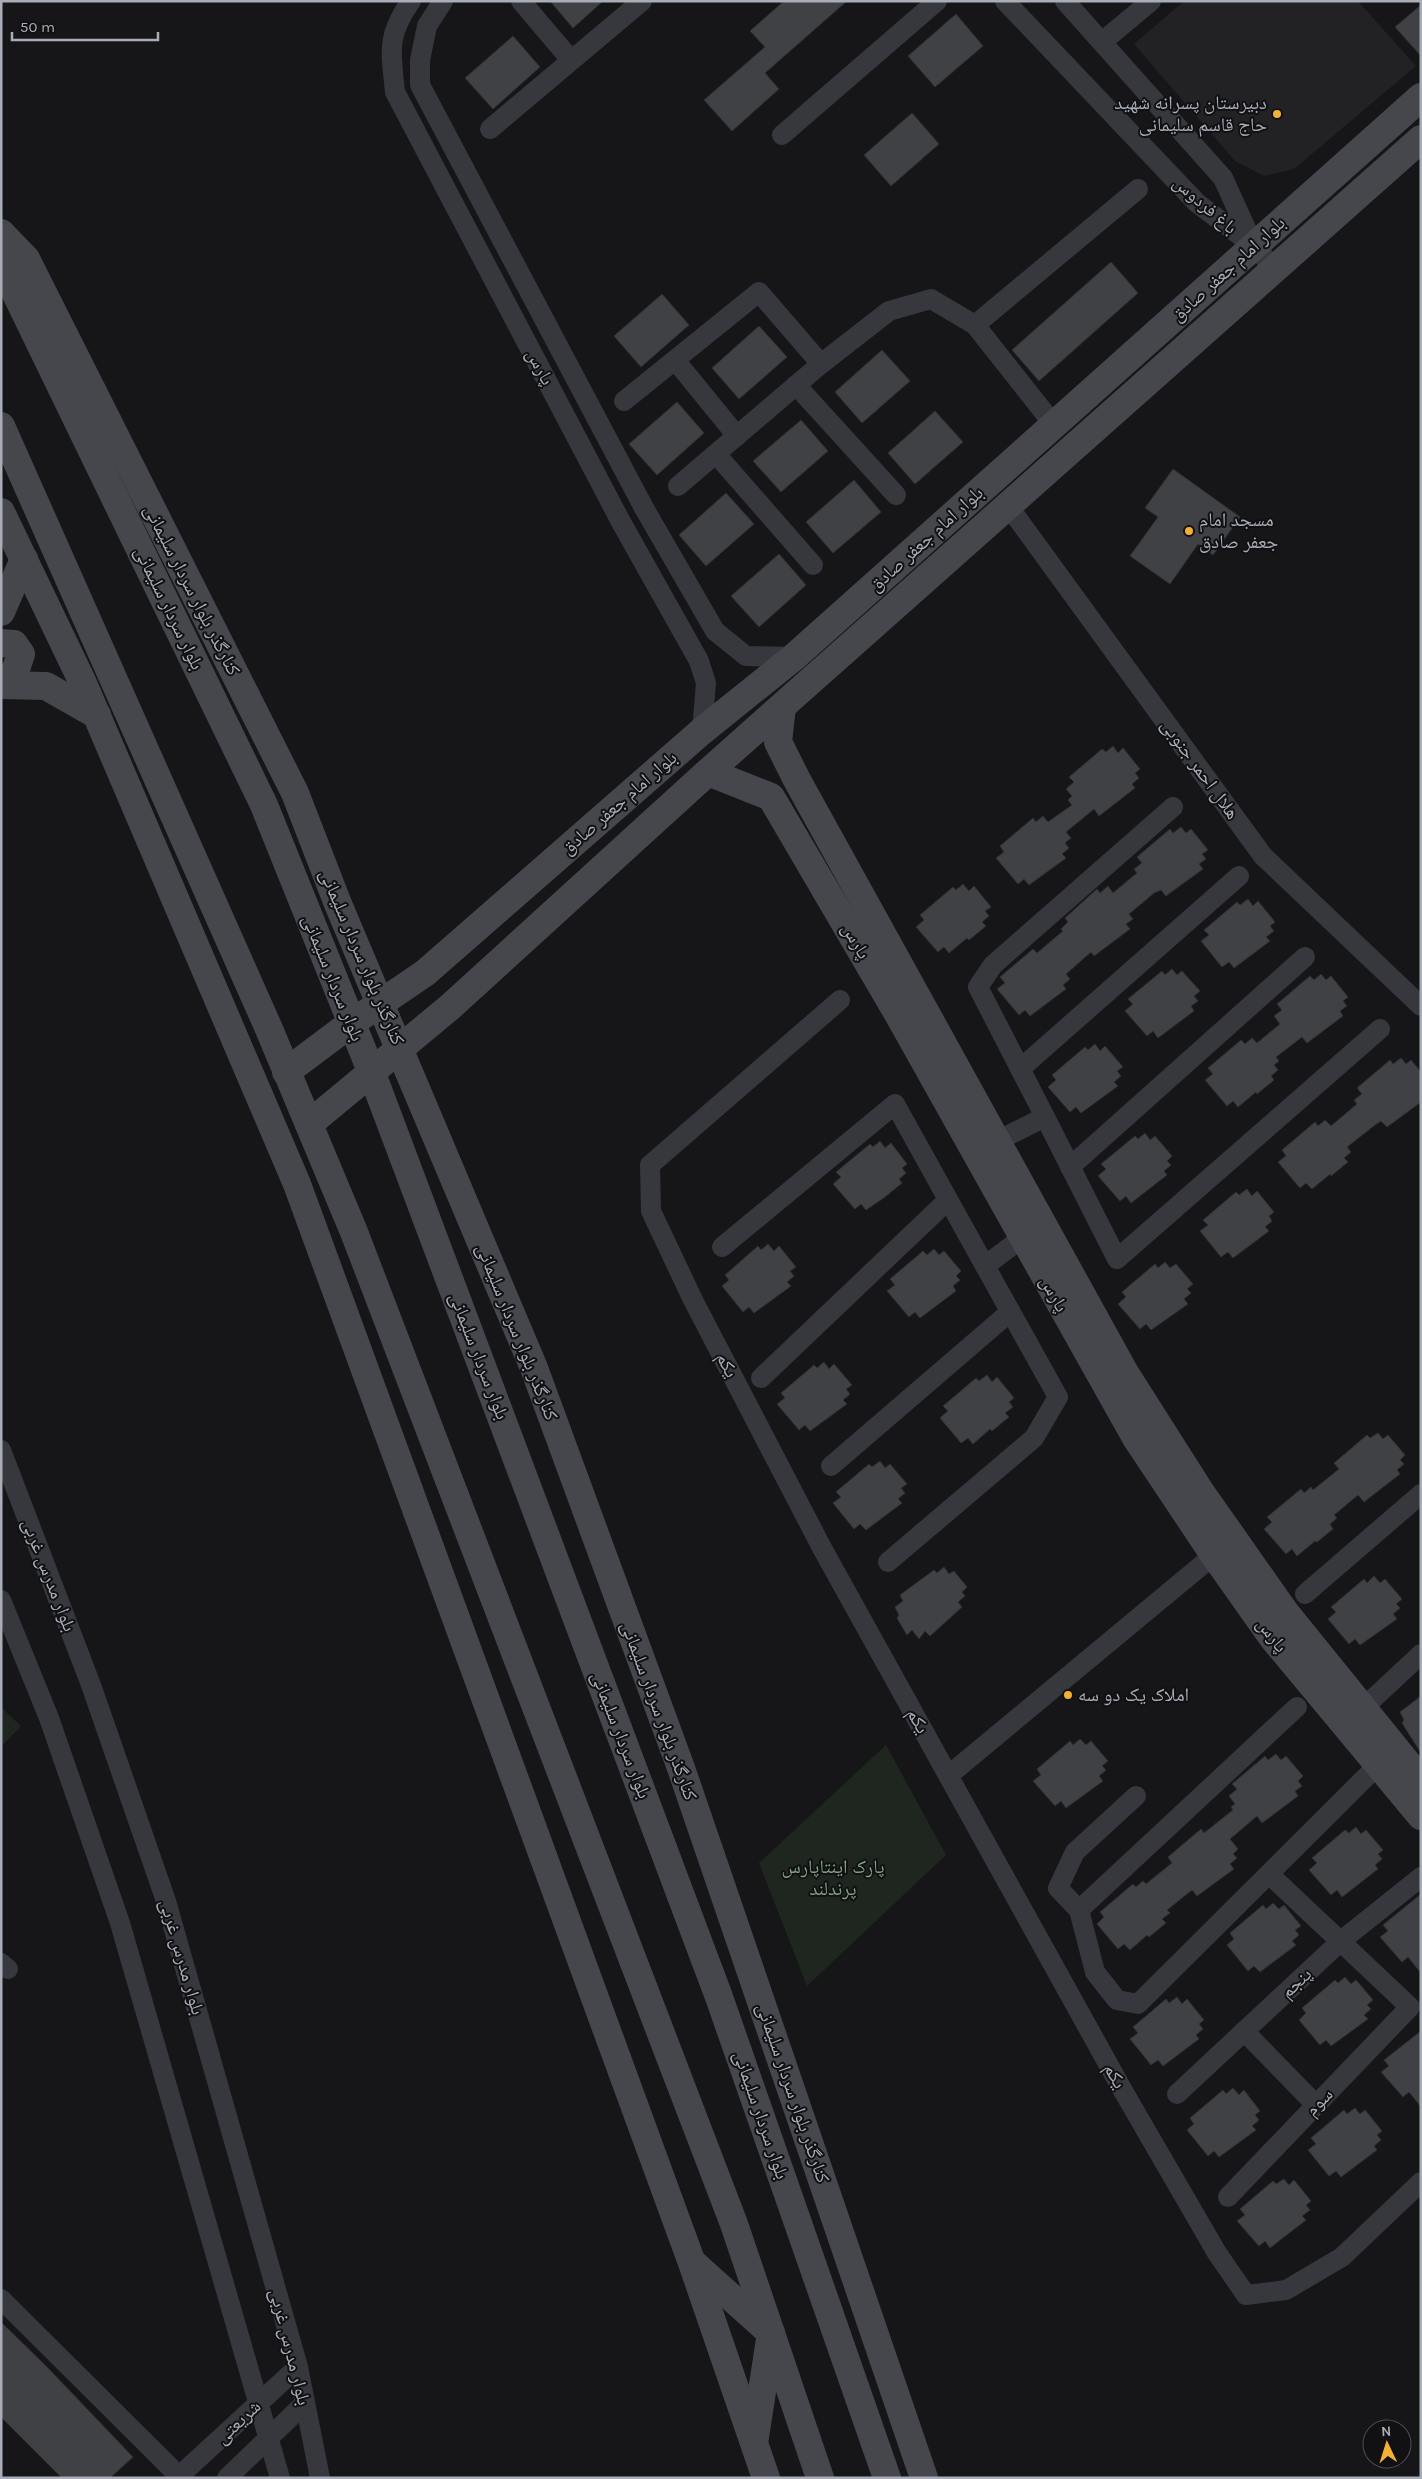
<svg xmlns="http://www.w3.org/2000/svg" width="1422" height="2479" viewBox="0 0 1422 2479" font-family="Karla,'Noto Naskh Arabic',sans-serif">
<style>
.built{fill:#222225}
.green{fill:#1e261f}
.building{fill:#404145;stroke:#303034}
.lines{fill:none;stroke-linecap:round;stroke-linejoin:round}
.street{stroke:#37383d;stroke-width:20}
.secondary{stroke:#45474d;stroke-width:28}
.poi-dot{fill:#f2b134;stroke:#111113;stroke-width:2}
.labels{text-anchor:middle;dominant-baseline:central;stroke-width:4;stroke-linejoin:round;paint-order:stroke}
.poi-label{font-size:19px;fill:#a8adb8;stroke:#111113;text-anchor:start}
.street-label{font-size:19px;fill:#a8adb8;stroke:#111113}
.park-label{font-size:19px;fill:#7fa381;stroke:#111113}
</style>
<rect width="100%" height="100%" fill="#161618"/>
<polygon class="built" points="1184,1 1358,1 1416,66 1294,169 1264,176 1235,161 1134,44"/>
<g class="green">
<polygon points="1,1707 21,1726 4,1744 1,1741"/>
<polygon points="886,1745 946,1855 807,1986 759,1863"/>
</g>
<g class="building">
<polygon points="550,1 603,1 573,28"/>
<polygon points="784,1 847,1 765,73 779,89 732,131 704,100 765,47 750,31"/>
<polygon points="1421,5 1421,56 1395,27"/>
<polygon points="956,14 983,46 935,87 908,56"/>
<polygon points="513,36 540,67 493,109 465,78"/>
<polygon points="912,113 939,144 891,186 864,155"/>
<polygon points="1111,262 1138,293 1039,381 1012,350"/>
<polygon points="662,294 689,325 641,367 614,336"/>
<polygon points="759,326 787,357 739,399 712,368"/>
<polygon points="882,350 910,381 862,423 835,392"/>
<polygon points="677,402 704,433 657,475 629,444"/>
<polygon points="935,411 963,442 915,484 888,453"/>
<polygon points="801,420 828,451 781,492 753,461"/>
<polygon points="1173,469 1240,517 1213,555 1198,544 1170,584 1130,556 1158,517 1145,508"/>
<polygon points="854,480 881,512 833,553 806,522"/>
<polygon points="726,493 754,524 706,566 679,535"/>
<polygon points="779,554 806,585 759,627 731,596"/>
<polygon points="1113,746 1118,753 1123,748 1140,769 1135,773 1139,778 1132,784 1135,788 1099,816 1094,809 1066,832 1071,838 1065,843 1069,848 1062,854 1066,858 1029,885 1024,879 1018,884 996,858 1004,852 1000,846 1033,818 1036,822 1043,816 1048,822 1072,805 1068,800 1072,796 1066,789 1074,782 1069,777 1102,749 1106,752"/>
<polygon points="1181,827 1186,833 1191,829 1208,850 1202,854 1206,859 1199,864 1203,869 1166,896 1161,890 1154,893 1129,914 1133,919 1126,924 1130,929 1094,956 1091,952 1066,974 1070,979 1063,985 1066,989 1030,1016 1025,1010 1019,1015 997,989 1005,983 1000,977 1033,949 1037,953 1063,931 1061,929 1068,922 1065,918 1097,889 1100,893 1108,886 1113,893 1137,873 1134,869 1142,863 1137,857 1170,829 1173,833"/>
<polygon points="963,884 969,891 974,886 991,907 985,911 989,916 982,922 986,926 969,940 967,938 949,953 944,947 938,952 916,927 924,920 920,915 953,887 956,890"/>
<polygon points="1248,899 1253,906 1258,901 1275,922 1270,926 1274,931 1266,937 1270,941 1234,968 1229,962 1222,967 1201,941 1209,935 1204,930 1237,902 1240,905"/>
<polygon points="1172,969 1177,975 1182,971 1200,991 1194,996 1198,1001 1191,1006 1194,1011 1158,1038 1153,1031 1147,1036 1125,1011 1133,1004 1128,999 1162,971 1165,975"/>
<polygon points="1321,974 1326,980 1331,976 1348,997 1343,1001 1347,1006 1340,1011 1343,1016 1307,1043 1302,1037 1276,1057 1279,1061 1274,1065 1278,1070 1271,1076 1274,1080 1257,1094 1256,1092 1238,1107 1233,1101 1227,1106 1205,1080 1213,1074 1208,1068 1241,1040 1245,1044 1252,1038 1257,1043 1280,1024 1274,1016 1282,1010 1277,1004 1310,976 1314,980"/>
<polygon points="1095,1044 1100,1051 1105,1046 1123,1067 1117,1071 1121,1076 1114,1082 1118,1086 1081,1113 1076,1107 1070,1112 1048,1087 1056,1080 1052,1075 1085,1047 1088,1050"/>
<polygon points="1401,1058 1406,1064 1411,1060 1421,1072 1421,1102 1387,1127 1381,1121 1375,1125 1347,1147 1351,1152 1344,1158 1348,1162 1331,1176 1330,1174 1312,1189 1306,1183 1300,1188 1278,1162 1286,1156 1282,1150 1315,1122 1318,1126 1325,1120 1331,1126 1357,1104 1354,1100 1362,1094 1357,1088 1390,1060 1393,1064"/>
<polygon points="1145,1133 1150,1140 1155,1136 1172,1156 1167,1161 1171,1165 1164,1171 1167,1175 1131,1203 1126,1196 1120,1201 1098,1176 1106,1169 1101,1164 1135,1136 1138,1139"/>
<polygon points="880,1141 885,1148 891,1143 907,1164 902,1168 906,1173 899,1179 902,1183 885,1197 866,1210 861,1204 855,1209 833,1184 841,1177 836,1172 870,1144 873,1147"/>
<polygon points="1247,1189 1252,1196 1257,1191 1274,1212 1269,1216 1272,1221 1265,1227 1269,1231 1233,1258 1228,1252 1221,1257 1200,1231 1208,1225 1203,1220 1236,1192 1239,1195"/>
<polygon points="768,1244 774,1251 779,1246 796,1267 790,1271 794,1276 787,1282 791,1286 754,1313 749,1307 743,1312 722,1286 729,1280 725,1275 758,1246 761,1250"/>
<polygon points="934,1249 939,1255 944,1251 961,1271 956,1276 960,1280 953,1286 956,1291 920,1318 915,1312 909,1317 887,1291 895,1285 890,1279 923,1251 927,1255"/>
<polygon points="1165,1262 1170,1268 1176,1264 1193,1284 1187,1289 1191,1293 1184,1299 1188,1304 1151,1330 1146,1324 1140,1329 1118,1304 1126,1297 1122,1292 1155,1264 1158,1268"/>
<polygon points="824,1362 829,1369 834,1364 852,1385 846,1389 850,1394 843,1400 847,1404 810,1431 805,1425 799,1430 777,1404 785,1398 781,1393 814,1365 817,1368"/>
<polygon points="987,1375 992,1382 997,1377 1014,1398 1009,1402 1013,1407 1005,1413 1009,1417 992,1431 990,1429 973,1444 968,1438 961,1443 940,1418 948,1411 943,1406 976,1378 979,1381"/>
<polygon points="1378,1433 1383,1439 1388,1435 1405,1455 1400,1460 1404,1464 1397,1470 1400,1474 1364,1502 1358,1495 1334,1515 1337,1518 1330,1524 1333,1529 1317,1542 1315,1541 1297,1556 1292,1549 1286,1554 1264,1529 1272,1522 1267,1517 1301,1489 1304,1493 1311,1487 1313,1490 1339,1469 1334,1463 1367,1435 1370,1438"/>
<polygon points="880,1461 885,1468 890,1464 907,1484 901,1488 905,1493 898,1499 902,1503 866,1530 860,1524 854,1529 833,1503 841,1497 836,1492 869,1464 872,1467"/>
<polygon points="944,1567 949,1574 954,1571 967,1587 962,1592 965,1596 958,1602 962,1607 930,1636 925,1631 919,1639 912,1630 907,1635 897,1618 899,1615 895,1607 903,1601 900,1595 934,1570 937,1573"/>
<polygon points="1374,1576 1380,1583 1385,1579 1402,1599 1396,1604 1400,1608 1393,1614 1397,1619 1360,1645 1355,1639 1349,1644 1328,1619 1336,1612 1331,1607 1364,1579 1367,1583"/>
<polygon points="1421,1696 1421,1753 1402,1723 1404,1720 1400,1712"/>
<polygon points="1080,1739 1086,1745 1091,1741 1108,1761 1102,1766 1106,1770 1099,1776 1103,1781 1066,1808 1061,1801 1055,1806 1033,1781 1041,1775 1037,1769 1070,1741 1073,1745"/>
<polygon points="1276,1754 1281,1760 1286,1756 1303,1776 1298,1781 1302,1786 1295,1791 1298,1796 1262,1823 1257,1816 1230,1839 1238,1849 1233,1854 1237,1858 1230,1864 1234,1869 1197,1896 1192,1890 1167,1910 1170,1913 1162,1919 1166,1923 1149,1937 1147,1935 1130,1950 1124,1944 1118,1949 1097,1924 1104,1917 1100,1912 1133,1884 1136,1887 1143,1881 1146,1884 1172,1863 1168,1857 1188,1840 1201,1829 1204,1833 1233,1810 1231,1807 1235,1804 1229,1796 1237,1789 1232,1784 1265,1756 1268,1760"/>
<polygon points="1356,1827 1361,1834 1366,1830 1383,1850 1378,1854 1382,1859 1375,1865 1378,1869 1342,1897 1337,1890 1331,1895 1309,1870 1317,1863 1312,1858 1345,1830 1349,1833"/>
<polygon points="1421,1894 1421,1973 1408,1957 1402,1962 1380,1937 1388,1931 1383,1925"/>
<polygon points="1273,1903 1279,1909 1284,1905 1301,1926 1295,1930 1299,1935 1292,1941 1296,1945 1260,1972 1254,1966 1248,1971 1227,1945 1234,1939 1230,1933 1263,1905 1266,1909"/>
<polygon points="1345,1977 1351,1984 1356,1980 1373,2000 1367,2005 1371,2009 1364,2015 1368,2019 1331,2046 1326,2040 1320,2045 1299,2020 1306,2013 1302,2008 1335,1980 1338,1983"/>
<polygon points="1177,1997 1182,2004 1187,1999 1204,2020 1199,2024 1203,2029 1196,2035 1199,2039 1163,2066 1158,2060 1151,2065 1130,2039 1138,2033 1133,2027 1166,1999 1169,2003"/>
<polygon points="1421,2031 1421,2107 1409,2092 1403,2097 1381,2072 1389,2066 1384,2060"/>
<polygon points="1233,2088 1239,2095 1244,2090 1260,2111 1255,2115 1259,2120 1252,2126 1256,2130 1219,2157 1214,2151 1208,2156 1187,2130 1194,2124 1190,2118 1223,2090 1226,2094"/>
<polygon points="1355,2108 1360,2114 1365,2110 1382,2131 1377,2135 1381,2140 1374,2146 1377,2150 1341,2177 1336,2171 1329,2176 1308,2150 1316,2144 1311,2138 1344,2110 1347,2114"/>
<polygon points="1284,2179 1289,2185 1294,2180 1311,2201 1306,2205 1310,2210 1302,2216 1306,2220 1270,2248 1265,2241 1259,2246 1237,2221 1245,2215 1240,2209 1273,2181 1276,2184"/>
<polygon points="1,2322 47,2367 133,2457 110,2478 62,2478 1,2417"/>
</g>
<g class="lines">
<g class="street">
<path d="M 411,1 C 386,36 391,52 395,92 L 621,522 L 699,661 L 706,683 L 702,731"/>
<polyline points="443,1 427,26 420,60 420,85 644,508 715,631 746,656 794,657"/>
<polyline points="521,1 571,60"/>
<polyline points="1005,1 1197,203 1254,246 1274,268"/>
<polyline points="1065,1 1223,178 1253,244"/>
<polyline points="1102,42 1151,1"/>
<polyline points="490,129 642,1"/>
<polyline points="782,135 937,1"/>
<polyline points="975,325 1138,189"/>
<polyline points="675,360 737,436"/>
<polyline points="796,385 896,495"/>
<polyline points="624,401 759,292 821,364"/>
<polyline points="716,454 813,565"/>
<polyline points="678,486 821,364 889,311 931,299 975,325 1054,425"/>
<polyline points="1009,507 1263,856 1421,1006"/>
<polyline points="840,1000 650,1165 651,1211 693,1300 822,1548 1122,2089 1217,2253 1246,2295 1286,2290 1342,2257 1421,2182"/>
<polyline points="1020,1069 1239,876"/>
<polyline points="1045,1117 1117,1259 1380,1029"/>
<polyline points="997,1141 1045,1117 978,987 993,965 1173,807"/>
<polyline points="1070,1167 1305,957"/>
<polyline points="722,1247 895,1104 985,1266"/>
<polyline points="761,1378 948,1200"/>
<polyline points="1,1450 91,1685 166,1901 298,2367 320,2478"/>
<polyline points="831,1466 1010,1312"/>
<polyline points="888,1562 1034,1438 1058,1397 985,1266 1023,1237"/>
<polyline points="1305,1594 1421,1494"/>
<polyline points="1,1600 49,1718 120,1923 280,2478"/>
<polyline points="1297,1707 1079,1910 1095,1972 1117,2000 1138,2004 1377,1766"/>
<polyline points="1363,1708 1421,1654"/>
<polyline points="949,1775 1214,1555"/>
<polyline points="1079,1910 1058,1888 1075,1852 1136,1796"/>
<polyline points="1,1963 8,1969"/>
<polyline points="1244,2031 1316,2105"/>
<polyline points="1177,2094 1341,1941 1421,1877"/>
<polyline points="1228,2197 1410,2007 1269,1874"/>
<polyline points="1,2299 179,2476"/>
<polyline points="177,2478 298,2367"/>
<polyline points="227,2478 304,2404"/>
</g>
<g class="secondary">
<polyline points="1,233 26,259 295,793 338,904 534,1368 681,1768 924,2478"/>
<polyline points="1,263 264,805 371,1071 719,1997 887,2478"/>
<polyline points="1,426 269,1029 354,1232 734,2224 820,2478"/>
<polyline points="1,512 82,681 297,1184 692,2263 766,2478"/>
<polyline points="1,612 24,559"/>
<polyline points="1,643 14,644 21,654 16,669 5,683"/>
<polyline points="1,685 46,686 97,715"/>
<polyline points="782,707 778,742 797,780 1125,1373 1200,1491 1285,1612 1421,1780"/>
<polyline points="708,772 771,797 898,1014 1136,1438 1214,1555 1272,1637 1421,1816"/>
<polyline points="286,1072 350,1024 425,973 702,731 794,657 1421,97"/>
<polyline points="309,1124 450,1007 708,772 1421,139"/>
<polyline points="694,2264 771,2333 755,2437"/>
</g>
</g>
<g class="poi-dot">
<circle cx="1277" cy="114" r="5"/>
<circle cx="1189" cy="531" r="5"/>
<circle cx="1068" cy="1695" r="5"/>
</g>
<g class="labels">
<g class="poi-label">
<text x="1267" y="103" text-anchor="end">دبیرستان پسرانه شهید<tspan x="1267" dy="22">حاج قاسم سلیمانی</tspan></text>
<text x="1199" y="520">مسجد امام<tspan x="1199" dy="22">جعفر صادق</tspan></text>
<text x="1078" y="1695">املاک یک دو سه</text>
</g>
<g class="street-label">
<text transform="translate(1205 205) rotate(41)">باغ فردوس</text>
<text transform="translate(1228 269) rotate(-42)">بلوار امام جعفر صادق</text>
<text transform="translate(540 367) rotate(62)">پارس</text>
<text transform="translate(926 539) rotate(-42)">بلوار امام جعفر صادق</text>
<text transform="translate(192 590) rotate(63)">کنارگذر بلوار سردار سلیمانی</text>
<text transform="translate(169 608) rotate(64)">بلوار سردار سلیمانی</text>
<text transform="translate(1200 769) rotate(54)">هلال احمر جنوبی</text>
<text transform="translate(619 803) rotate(-41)">بلوار امام جعفر صادق</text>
<text transform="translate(856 941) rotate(60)">پارس</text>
<text transform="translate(362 957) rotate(67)">کنارگذر بلوار سردار سلیمانی</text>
<text transform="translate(333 978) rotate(68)">بلوار سردار سلیمانی</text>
<text transform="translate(1054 1294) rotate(61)">پارس</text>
<text transform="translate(517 1332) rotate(68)">کنارگذر بلوار سردار سلیمانی</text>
<text transform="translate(479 1356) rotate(69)">بلوار سردار سلیمانی</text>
<text transform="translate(727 1365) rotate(63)">یکم</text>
<text transform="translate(49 1575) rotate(69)">بلوار مدرس غربی</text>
<text transform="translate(1272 1635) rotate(53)">پارس</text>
<text transform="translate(659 1711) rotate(70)">کنارگذر بلوار سردار سلیمانی</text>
<text transform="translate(918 1721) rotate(61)">یکم</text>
<text transform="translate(621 1735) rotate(69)">بلوار سردار سلیمانی</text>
<text transform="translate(182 1957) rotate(74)">بلوار مدرس غربی</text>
<text transform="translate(1296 1983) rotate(-43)">پنجم</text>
<text transform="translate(1115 2076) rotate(61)">یکم</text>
<text transform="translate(793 2093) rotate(71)">کنارگذر بلوار سردار سلیمانی</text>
<text transform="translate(1319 2102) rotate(-46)">سوم</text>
<text transform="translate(761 2115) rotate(71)">بلوار سردار سلیمانی</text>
<text transform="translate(290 2347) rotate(76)">بلوار مدرس غربی</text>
<text transform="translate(238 2422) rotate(-43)">شریعتی</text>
</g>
<g class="park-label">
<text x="833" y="1867">پارک اینتاپارس<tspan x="833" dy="22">پرندلند</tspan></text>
</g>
</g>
<rect width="1422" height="2479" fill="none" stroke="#a8adb8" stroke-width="5"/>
<g transform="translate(1387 2444) rotate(356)"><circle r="24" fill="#111113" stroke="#4d4f55"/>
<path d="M0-4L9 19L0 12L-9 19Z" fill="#f2b134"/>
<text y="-8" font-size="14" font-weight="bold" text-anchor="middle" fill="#a8adb8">N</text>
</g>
<path d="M12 32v8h146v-8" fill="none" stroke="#a8adb8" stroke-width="2.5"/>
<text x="20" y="32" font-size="15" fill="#a8adb8" stroke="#111113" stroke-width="4" paint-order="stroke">50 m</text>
</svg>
